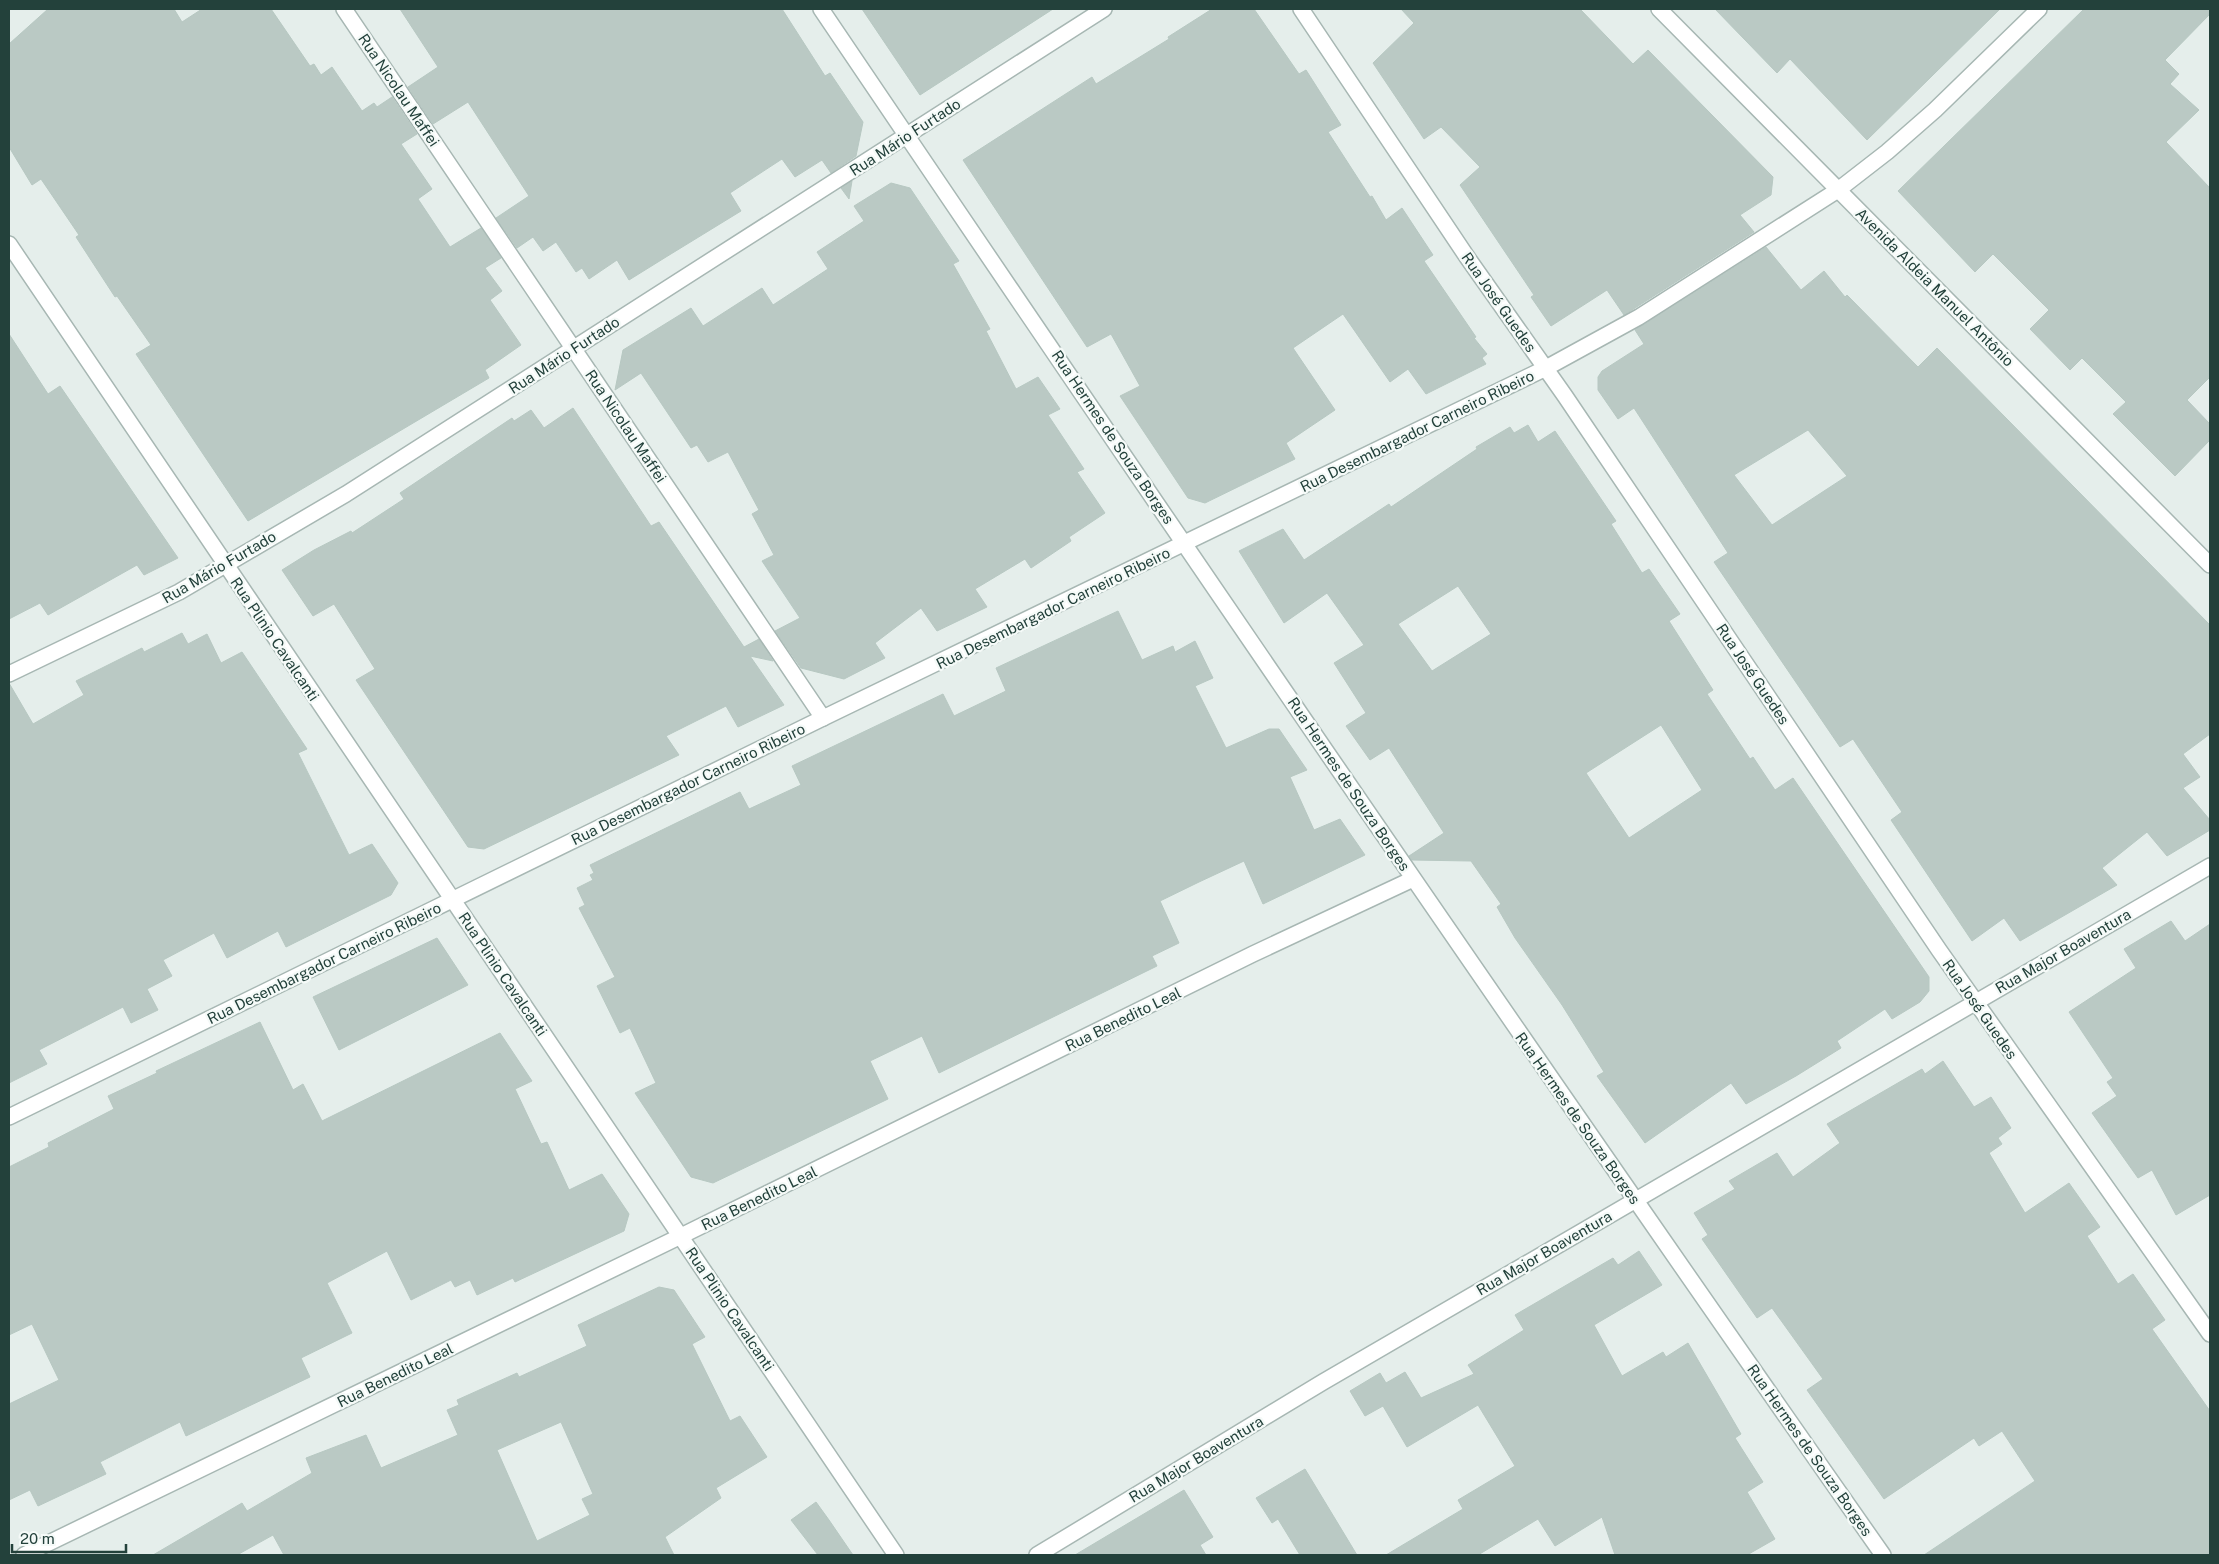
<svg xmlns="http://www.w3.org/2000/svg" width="2219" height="1564" viewBox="0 0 2219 1564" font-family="'Public Sans',sans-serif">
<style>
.building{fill:#bac9c4;stroke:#b7c8c2;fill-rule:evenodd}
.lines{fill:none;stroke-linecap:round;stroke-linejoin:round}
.minor-casing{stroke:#a7b7b3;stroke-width:18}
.tertiary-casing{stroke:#a7b7b3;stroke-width:18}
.minor{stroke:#fff;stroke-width:15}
.tertiary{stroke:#fff;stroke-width:15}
.labels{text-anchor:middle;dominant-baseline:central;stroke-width:4.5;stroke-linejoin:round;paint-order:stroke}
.street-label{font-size:15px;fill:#23413b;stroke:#f5faf8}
</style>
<rect width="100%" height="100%" fill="#e5eeeb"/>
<g class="building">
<polygon points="48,9 174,9 182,22 202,9 271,9 310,66 314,64 321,75 332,67 362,111 374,103 377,107 392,97 417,134 401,144 432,189 418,199 450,247 481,228 501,258 485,268 502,291 490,300 521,345 485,370 489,378 248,521 136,354 151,345 117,296 115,297 76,237 79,235 41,179 32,185 9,147 9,44"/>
<polygon points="400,9 782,9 825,76 830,73 863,122 856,156 831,173 822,160 795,177 782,159 730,193 741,211 666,257 629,280 617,260 589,279 582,268 576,272 556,242 543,251 533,237 517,248 496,218 529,196 468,102 433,124 408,87 438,67"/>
<polygon points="862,9 1053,9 920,95"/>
<polygon points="1212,9 1254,9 1299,74 1306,70 1341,125 1328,132 1370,197 1372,196 1386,220 1402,208 1433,255 1424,261 1476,337 1474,338 1487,354 1482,358 1486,364 1426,394 1408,369 1390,382 1343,314 1293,348 1335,410 1286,443 1295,459 1205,503 1188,498 1120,396 1140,386 1111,334 1087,347 963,160 1092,77 1096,84 1169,39 1168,37"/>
<polygon points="1401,9 1580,9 1633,64 1648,50 1773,177 1771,195 1740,215 1754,232 1624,315 1607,290 1551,326 1531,297 1534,295 1460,185 1480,167 1441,127 1424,139 1373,63 1414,23"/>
<polygon points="1715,9 2000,9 1867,140 1790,59 1777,73"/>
<polygon points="2084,9 2210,9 2210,14 2165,60 2179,74 2170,84 2199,110 2166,142 2210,188 2210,377 2187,400 2210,424 2210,440 2175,476 2113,414 2126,402 2082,358 2070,370 2030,329 2049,310 1993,254 1975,272 1898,191"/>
<polygon points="852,181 849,199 841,188"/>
<polygon points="891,183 910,188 959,261 953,264 990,329 986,331 1016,389 1038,377 1060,409 1048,415 1084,469 1077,472 1105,513 1069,537 1071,541 1031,568 1025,559 975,589 987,607 937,631 921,608 875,643 885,658 844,679 801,668 775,631 800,618 762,561 774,555 752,514 759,510 728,452 708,462 697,445 691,448 641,373 615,390 623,350 691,308 703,326 762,288 773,305 828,269 817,252 864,221 854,206"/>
<path d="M 1766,247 L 1801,290 L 1824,271 L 1845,297 L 1847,295 L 1918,367 L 1937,348 L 2210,625 L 2210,734 L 2183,754 L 2200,777 L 2183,788 L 2210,820 L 2210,830 L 2167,856 L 2147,832 L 2102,868 L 2117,885 L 2020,941 L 2004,918 L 1972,941 L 1891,820 L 1902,812 L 1853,739 L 1840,747 L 1714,562 L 1728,553 L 1634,408 L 1618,419 L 1598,390 L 1598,377 L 1602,371 L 1644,344 L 1635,330 ZM 1808,430 L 1847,476 L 1772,525 L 1734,475 Z"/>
<polygon points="9,334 48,394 60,386 178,558 144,575 137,565 48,615 40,603 9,619"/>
<polygon points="573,408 651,526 659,522 744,647 759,639 773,661 750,656 784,705 738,727 726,706 666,736 679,755 484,849 468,847 356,680 375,669 334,604 313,616 282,570 314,550 351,531 352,533 404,499 400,493 512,418 514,421 531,410 544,428"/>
<path d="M 1528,425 L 1538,442 L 1555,431 L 1616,521 L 1611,524 L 1642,573 L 1649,569 L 1680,614 L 1669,621 L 1713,690 L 1707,694 L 1750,759 L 1753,757 L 1775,790 L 1793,778 L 1929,977 L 1929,991 L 1920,1002 L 1892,1019 L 1885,1009 L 1837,1041 L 1841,1048 L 1796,1076 L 1746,1104 L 1731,1083 L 1645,1143 L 1597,1076 L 1604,1072 L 1562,1005 L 1515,938 L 1497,907 L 1501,904 L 1471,861 L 1412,860 L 1409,856 L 1444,833 L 1389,748 L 1370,760 L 1346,726 L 1366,713 L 1334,663 L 1364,645 L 1327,593 L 1284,623 L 1239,551 L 1283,529 L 1304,560 L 1389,504 L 1391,507 L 1477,449 L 1476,447 L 1510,427 L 1514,433 ZM 1458,586 L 1491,634 L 1432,671 L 1398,624 ZM 1661,725 L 1702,790 L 1629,838 L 1586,773 Z"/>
<polygon points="1118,611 1142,660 1173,646 1175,652 1195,641 1213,678 1195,686 1226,748 1269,729 1279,729 1307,770 1290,777 1314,830 1340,819 1365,855 1263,904 1244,861 1199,882 1160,901 1179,943 1152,956 1157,966 939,1073 922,1036 870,1061 888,1099 713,1183 691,1177 635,1093 656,1083 630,1028 620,1033 597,986 615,977 579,908 585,905 577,888 593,880 590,875 594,873 590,865 740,792 749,809 801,785 792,766 943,694 954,716 1006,691 996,668"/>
<polygon points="182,633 188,644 207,634 221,663 242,652 307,749 298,753 349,855 372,844 398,883 391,895 286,947 278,931 227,958 214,933 163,960 172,976 147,989 158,1010 131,1023 123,1007 39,1050 47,1064 9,1083 9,683 33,724 84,695 76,681 142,648 144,652"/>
<polygon points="2171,921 2185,941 2210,924 2210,1195 2176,1215 2152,1170 2138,1178 2092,1113 2117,1096 2107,1082 2113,1078 2069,1012 2136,968 2124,949"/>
<polygon points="437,938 468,985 339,1050 313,997"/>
<polygon points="260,1022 293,1090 303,1084 322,1121 500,1033 532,1081 515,1089 541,1144 547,1142 569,1190 602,1174 629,1214 624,1231 515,1282 513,1278 477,1295 470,1280 455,1287 451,1280 411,1300 387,1251 327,1283 352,1333 301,1358 310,1377 186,1436 180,1422 100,1462 106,1474 38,1506 30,1490 9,1500 9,1404 59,1380 32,1324 9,1335 9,1167 49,1147 48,1143 114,1109 108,1096 157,1073 156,1071"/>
<polygon points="1943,1061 1974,1107 1991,1097 2011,1128 1998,1138 2002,1144 1989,1153 2025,1213 2069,1183 2100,1227 2087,1236 2118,1284 2133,1274 2165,1320 2152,1329 2210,1411 2210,1555 1924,1555 2035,1481 2002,1431 1979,1446 1974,1438 1884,1499 1807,1390 1823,1379 1772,1308 1757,1318 1702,1239 1708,1235 1694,1213 1735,1189 1729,1181 1777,1153 1793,1177 1840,1143 1827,1124 1922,1069 1925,1074"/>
<polygon points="1639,1251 1662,1285 1594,1325 1622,1376 1663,1352 1666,1357 1688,1343 1741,1434 1735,1438 1763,1482 1747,1492 1775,1539 1747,1555 1615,1555 1602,1517 1555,1546 1538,1519 1478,1555 1386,1555 1463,1509 1458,1500 1515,1466 1478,1405 1407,1447 1383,1406 1365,1416 1350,1391 1380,1373 1386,1383 1405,1372 1421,1398 1474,1374 1468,1365 1524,1330 1515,1315 1613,1258 1618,1265"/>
<path d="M 659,1287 L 674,1290 L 705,1337 L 692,1344 L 730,1421 L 740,1416 L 767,1457 L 716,1488 L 721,1498 L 665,1537 L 674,1555 L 284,1555 L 273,1535 L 237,1555 L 153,1555 L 242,1503 L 247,1511 L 312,1473 L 306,1458 L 366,1435 L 381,1468 L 458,1435 L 447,1410 L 459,1405 L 457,1400 L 517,1373 L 519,1377 L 587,1346 L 578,1325 ZM 561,1422 L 593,1494 L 582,1499 L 590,1515 L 537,1541 L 497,1450 Z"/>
<polygon points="1305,1469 1357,1555 1300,1555 1278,1519 1272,1523 1256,1498"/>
<polygon points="1184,1490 1213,1537 1200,1545 1206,1555 1075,1555"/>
<polygon points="816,1502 829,1520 853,1555 818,1555 791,1520"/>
</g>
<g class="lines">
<g class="minor-casing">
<g id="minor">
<polyline points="344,9 823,718"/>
<path d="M 821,9 C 1171,527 1524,1043 1883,1555"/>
<polyline points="1301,9 1467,257 1565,396 1939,950 2210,1334"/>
<polyline points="9,244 896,1555"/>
<polyline points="9,674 179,592 346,494 1104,9"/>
<polyline points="9,1117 823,718 1546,368 1639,317 1838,190 1887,152 1935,110 2039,9"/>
<polyline points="24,1555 681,1236 1253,954 1413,879"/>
<polyline points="1037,1555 1323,1382 2210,866"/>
</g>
</g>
<g class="tertiary-casing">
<polyline id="tertiary" points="1659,9 2210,565"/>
</g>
<use href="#minor" class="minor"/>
<use href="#tertiary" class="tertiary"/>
</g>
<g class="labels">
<g class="street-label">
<text transform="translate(399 90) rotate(56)">Rua Nicolau Maffei</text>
<text transform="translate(905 137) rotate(-33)">Rua Mário Furtado</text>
<text transform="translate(1935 287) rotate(45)">Avenida Aldeia Manuel Antônio</text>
<text transform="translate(1499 302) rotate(55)">Rua José Guedes</text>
<text transform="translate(564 355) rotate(-33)">Rua Mário Furtado</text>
<text transform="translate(626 426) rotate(56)">Rua Nicolau Maffei</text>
<text transform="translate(1417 431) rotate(-26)">Rua Desembargador Carneiro Ribeiro</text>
<text transform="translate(1113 437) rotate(56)">Rua Hermes de Souza Borges</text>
<text transform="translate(219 567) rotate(-30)">Rua Mário Furtado</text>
<text transform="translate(1053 608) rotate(-26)">Rua Desembargador Carneiro Ribeiro</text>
<text transform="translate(275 639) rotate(56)">Rua Plinio Cavalcanti</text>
<text transform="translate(1753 674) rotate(56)">Rua José Guedes</text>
<text transform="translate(688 784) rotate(-26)">Rua Desembargador Carneiro Ribeiro</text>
<text transform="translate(1349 784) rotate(56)">Rua Hermes de Souza Borges</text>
<text transform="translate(2063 951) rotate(-30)">Rua Major Boaventura</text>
<text transform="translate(324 963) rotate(-26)">Rua Desembargador Carneiro Ribeiro</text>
<text transform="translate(503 974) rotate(56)">Rua Plinio Cavalcanti</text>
<text transform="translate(1980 1009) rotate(55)">Rua José Guedes</text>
<text transform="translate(1123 1019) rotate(-26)">Rua Benedito Leal</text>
<text transform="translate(1578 1118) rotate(55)">Rua Hermes de Souza Borges</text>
<text transform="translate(759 1198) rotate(-26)">Rua Benedito Leal</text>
<text transform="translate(1544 1253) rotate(-30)">Rua Major Boaventura</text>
<text transform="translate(730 1309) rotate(56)">Rua Plinio Cavalcanti</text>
<text transform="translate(395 1375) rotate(-26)">Rua Benedito Leal</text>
<text transform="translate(1810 1450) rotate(55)">Rua Hermes de Souza Borges</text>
<text transform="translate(1196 1459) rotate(-31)">Rua Major Boaventura</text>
</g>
</g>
<rect width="2219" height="1564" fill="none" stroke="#23413b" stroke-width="20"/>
<path d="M12 1544v8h114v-8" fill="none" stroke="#23413b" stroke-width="2.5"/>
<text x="20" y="1544" font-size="15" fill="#23413b" stroke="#f5faf8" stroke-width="4" paint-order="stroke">20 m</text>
</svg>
